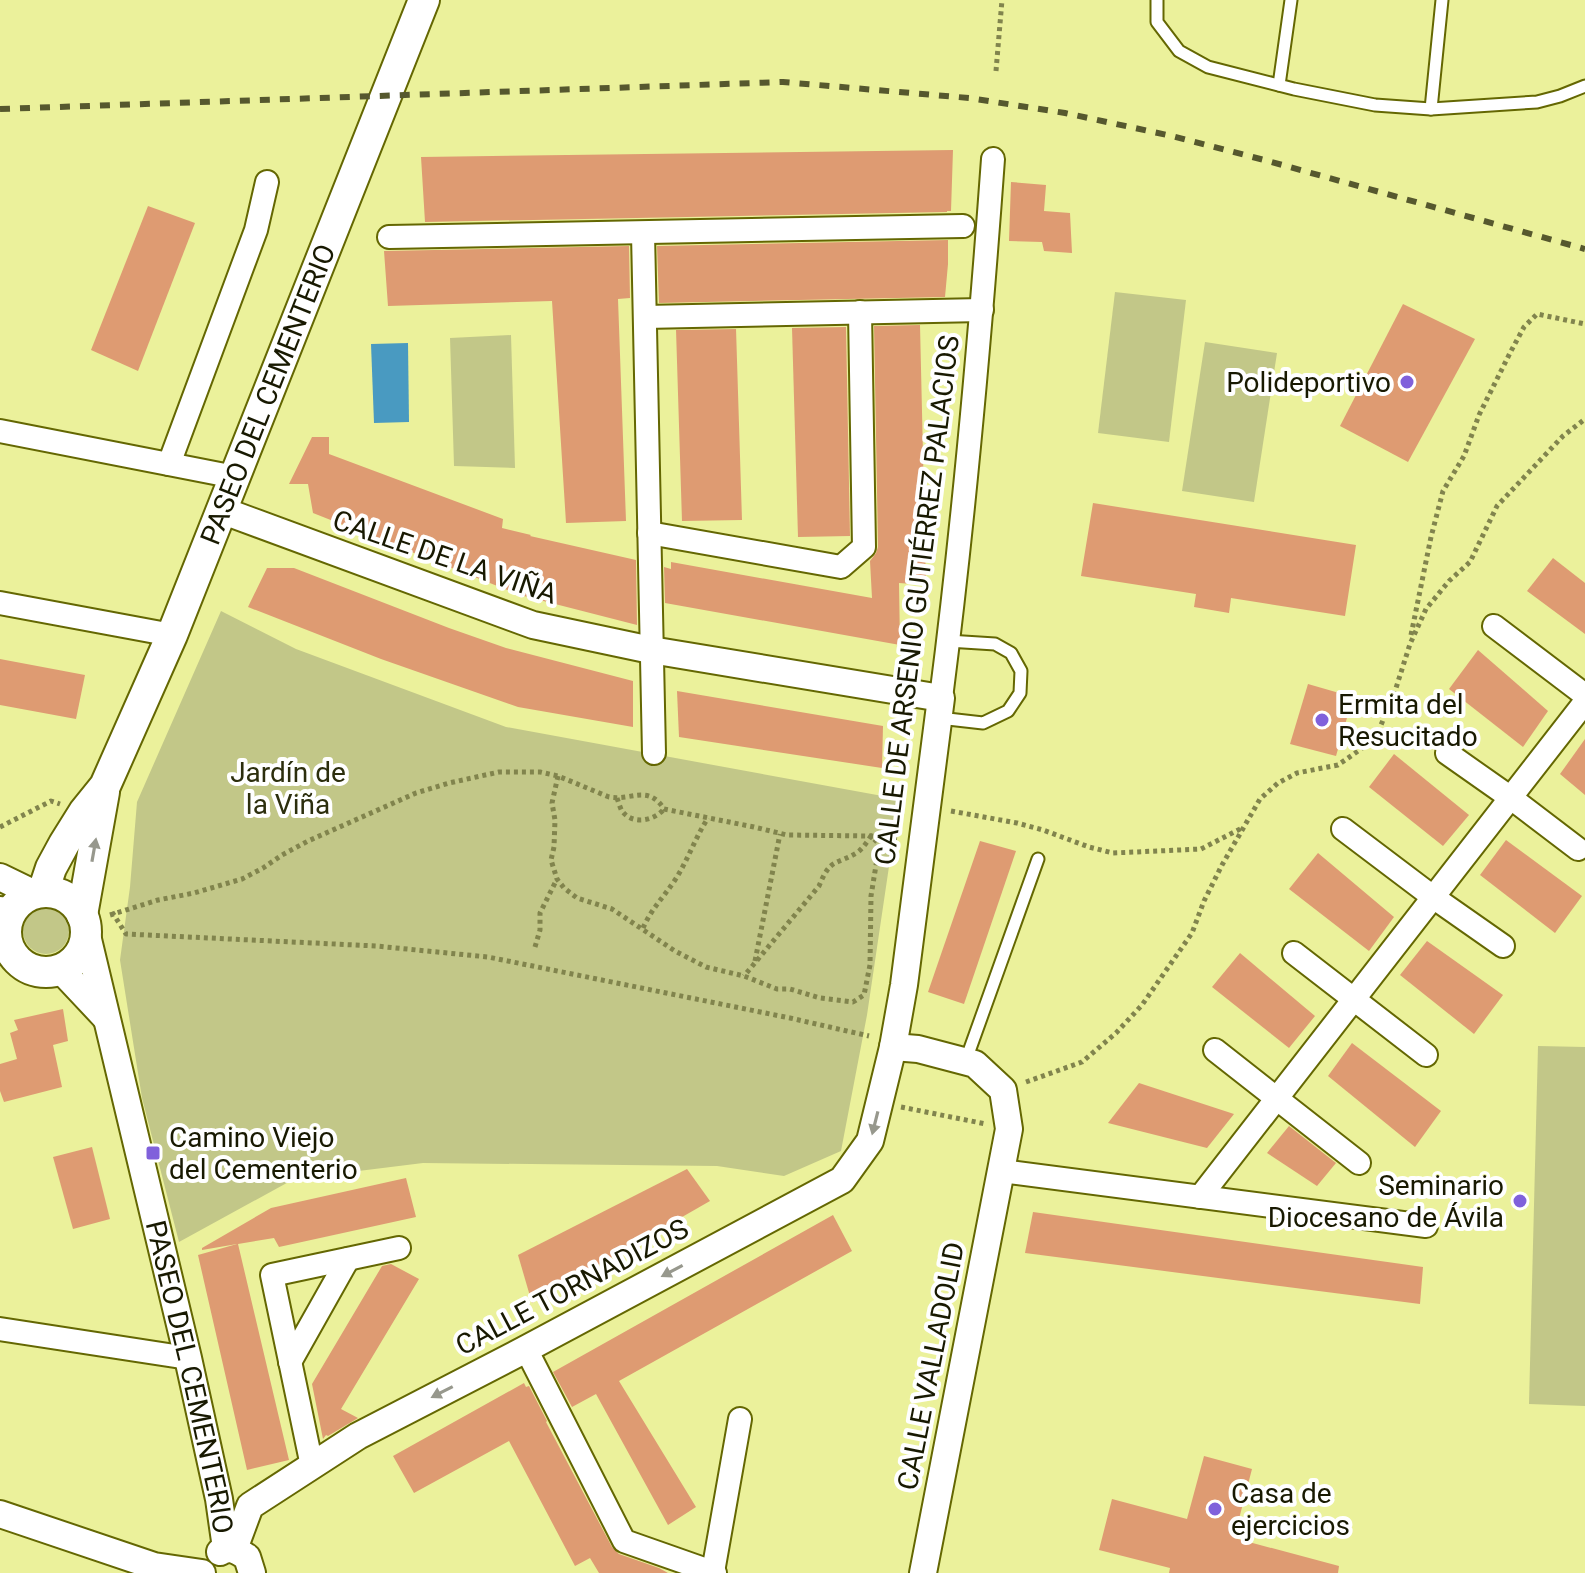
<svg xmlns="http://www.w3.org/2000/svg" width="1585" height="1573" viewBox="0 0 1585 1573" font-family="Roboto,sans-serif">
<style>
.green{fill:#c2c788}
.water{fill:#499ac1}
.building{fill:#de9b72}
.lines{fill:none;stroke-linecap:round;stroke-linejoin:round}
.service-casing{stroke:#646702;stroke-width:15}
.minor-casing{stroke:#646702;stroke-width:26}
.tertiary-casing{stroke:#646702;stroke-width:30}
.secondary-casing{stroke:#646702;stroke-width:34}
.path{stroke:#81844d;stroke-width:5;stroke-dasharray:4 4;stroke-linecap:butt}
.service{stroke:#fff;stroke-width:11}
.minor{stroke:#fff;stroke-width:22}
.tertiary{stroke:#fff;stroke-width:26}
.secondary{stroke:#fff;stroke-width:30}
.rail{stroke:#56582e;stroke-width:6;stroke-dasharray:10 10;stroke-linecap:butt}
.oneway{fill:#97988d}
.poi-dot{fill:#8061db;stroke:#fff;stroke-width:3}
.labels{text-anchor:middle;dominant-baseline:central;stroke-width:8;stroke-linejoin:round;paint-order:stroke}
.poi-label{font-size:28px;fill:#181901;stroke:#fff;text-anchor:start}
.street-label{font-size:28px;fill:#181901;stroke:#fff}
.park-label{font-size:28px;fill:#2c2e0d;stroke:#fff}
</style>
<rect width="100%" height="100%" fill="#ebf19b"/>
<g class="green">
<polygon points="1115,292 1186,300 1169,442 1098,433"/>
<polygon points="511,335 515,468 454,466 450,338"/>
<polygon points="1205,342 1277,353 1254,502 1182,491"/>
<polygon points="221,611 296,649 506,727 899,799 867,1015 841,1151 784,1176 717,1166 423,1163 294,1179 179,1242 142,1098 120,960 130,887 137,802"/>
<circle cx="46" cy="931" r="23"/>
<polygon points="1538,1046 1585,1047 1585,1406 1529,1404"/>
</g>
<polygon class="water" points="408,343 409,422 374,423 371,344"/>
<g class="building">
<polygon points="953,150 951,211 947,211 947,212 425,222 421,157"/>
<polygon points="1011,182 1046,185 1044,211 1070,213 1072,253 1044,251 1042,242 1009,241"/>
<polygon points="148,206 195,223 138,371 91,350"/>
<polygon points="948,240 948,264 945,297 659,303 657,246"/>
<polygon points="629,246 630,298 618,299 626,521 566,523 552,301 388,306 384,251"/>
<polygon points="1403,304 1475,339 1408,462 1340,426"/>
<polygon points="920,325 926,585 899,583 900,645 665,603 664,567 671,569 671,562 872,598 870,561 876,553 878,547 874,326"/>
<polygon points="846,327 850,536 798,537 792,328"/>
<polygon points="736,329 742,520 682,521 676,330"/>
<polygon points="312,437 329,437 329,454 503,519 502,528 531,535 530,536 636,560 637,625 520,595 313,513 308,484 289,484"/>
<polygon points="1093,503 1356,545 1345,616 1231,598 1229,613 1194,607 1196,594 1081,576"/>
<polygon points="1553,558 1585,583 1585,634 1527,591"/>
<polygon points="267,568 294,568 449,628 506,648 633,681 633,727 518,707 381,659 248,607"/>
<polygon points="1478,650 1548,711 1523,747 1449,689"/>
<polygon points="0,659 85,675 76,719 0,705"/>
<polygon points="1308,684 1353,697 1336,756 1290,744"/>
<polygon points="677,691 883,726 882,768 679,737"/>
<polygon points="1585,739 1585,795 1560,774"/>
<polygon points="1394,754 1469,815 1443,846 1369,787"/>
<polygon points="1506,840 1582,896 1555,933 1480,875"/>
<polygon points="980,841 1016,851 964,1004 928,992"/>
<polygon points="1318,853 1394,917 1369,951 1289,889"/>
<polygon points="1427,941 1503,995 1474,1034 1400,975"/>
<polygon points="1240,953 1315,1016 1289,1048 1212,987"/>
<polygon points="63,1009 68,1041 53,1045 62,1087 4,1102 0,1091 0,1064 17,1059 10,1033 18,1030 14,1020"/>
<polygon points="1352,1043 1441,1111 1415,1147 1328,1076"/>
<polygon points="1139,1083 1234,1114 1207,1148 1108,1123"/>
<polygon points="1289,1126 1336,1163 1317,1186 1267,1153"/>
<polygon points="92,1147 110,1219 73,1229 53,1157"/>
<polygon points="687,1169 710,1201 532,1303 518,1255"/>
<polygon points="406,1178 416,1217 279,1247 274,1238 238,1244 289,1460 247,1470 198,1255 237,1244 202,1250 202,1248 271,1208"/>
<polygon points="1033,1212 1423,1267 1420,1304 1025,1253"/>
<polygon points="833,1215 852,1251 619,1381 696,1507 668,1525 596,1394 572,1407 553,1372"/>
<polygon points="391,1264 419,1279 341,1409 358,1418 328,1436 326,1435 323,1439 312,1384 382,1266"/>
<polygon points="524,1383 526,1387 529,1386 547,1421 546,1422 612,1547 619,1554 659,1568 668,1573 599,1573 590,1558 575,1566 509,1441 414,1493 393,1456"/>
<polygon points="1204,1456 1252,1469 1234,1538 1339,1566 1338,1573 1169,1573 1170,1568 1099,1550 1112,1499 1187,1519"/>
</g>
<g class="lines">
<g class="service-casing">
<g id="service">
<polyline points="1157,0 1157,22 1179,51 1208,67 1294,89 1375,105 1431,109 1537,102 1560,96 1585,86"/>
<polyline points="1279,85 1291,0"/>
<polyline points="1431,109 1442,0"/>
<polyline points="939,718 983,723 1008,711 1020,693 1021,671 1011,653 995,644 948,641"/>
<polyline points="966,1060 1038,859"/>
</g>
</g>
<g class="minor-casing">
<g id="minor">
<polyline points="643,233 654,753"/>
<polyline points="389,237 963,226"/>
<polyline points="645,317 982,310"/>
<polyline points="0,431 235,477"/>
<polyline points="169,464 256,230 267,182"/>
<polyline points="649,533 841,567 864,547 860,312"/>
<polyline points="0,603 172,635"/>
<polyline points="1494,626 1585,695"/>
<path d="M 941,698 C 964,519 980,339 993,159"/>
<polyline points="1447,753 1511,798 1578,849"/>
<polyline points="1343,829 1433,897 1503,946"/>
<polyline points="1294,953 1426,1055"/>
<polyline points="1215,1050 1359,1163"/>
<polyline points="1001,1171 1426,1226"/>
<polyline points="1200,1197 1585,702"/>
<polyline points="0,1329 188,1358"/>
<polyline points="526,1349 624,1541 715,1573"/>
<polyline points="290,1362 348,1259"/>
<polyline points="312,1466 272,1275 399,1248"/>
<polyline points="713,1572 740,1419"/>
</g>
</g>
<g class="tertiary-casing">
<g id="tertiary">
<polyline points="221,510 533,625 651,650 941,698 904,985 893,1047 870,1141 842,1180 526,1349 358,1436 250,1506 234,1549"/>
<polyline points="0,877 35,894"/>
<polyline points="0,910 8,918"/>
<path id="s1" d="M 86,931 L 188,1358 L 219,1499 L 226,1548"/>
<polyline points="60,969 106,1018"/>
<polyline points="893,1047 918,1049 975,1064 1003,1090 1009,1129 923,1573"/>
<polyline points="0,1514 154,1566 202,1573"/>
<path d="M 220,1552 C 231,1546 237,1551 247,1557 L 252,1573"/>
</g>
</g>
<g class="secondary-casing">
<g id="secondary">
<path id="s2" d="M 43,892 L 51,868 L 64,844 L 84,812 L 105,786 L 172,635 L 424,0"/>
<circle cx="46" cy="932" r="40"/>
<polyline points="82,915 104,792"/>
</g>
</g>
<g class="path">
<polyline points="996,71 1002,0"/>
<polyline points="1411,635 1431,537 1443,491 1464,456 1479,415 1510,353 1524,327 1537,314 1585,324"/>
<path d="M 558,776 L 552,803 L 555,820 L 554,847 L 551,860 L 557,879 L 564,888 L 577,898 L 612,909 L 675,951 L 706,967 L 744,976 L 777,989 L 790,989 L 820,998 L 853,1002 L 864,995 L 870,965 L 871,896 L 878,853 L 878,843 L 871,836 C 867,842 863,848 858,852 C 835,866 831,857 819,886 L 744,976"/>
<path d="M 617,798 C 618,801 621,810 622,811 C 633,826 655,820 664,809"/>
<polyline points="951,811 1017,823 1043,830 1089,847 1113,853 1201,849 1242,828"/>
<polyline points="0,827 51,801 60,804"/>
<polyline points="112,912 126,934 376,946 488,957 790,1018 869,1036"/>
<path d="M 110,915 L 158,900 L 194,893 L 242,879 L 263,868 L 282,855 L 308,841 L 416,793 L 449,783 L 499,772 L 540,772 L 558,776 L 609,797 C 631,801 648,784 664,809 L 754,827 L 787,835 L 871,836 L 897,840"/>
<path d="M 643,928 C 652,908 663,898 675,880 C 688,860 695,838 708,818"/>
<polyline points="535,947 540,930 540,913 557,879"/>
<polyline points="755,961 780,834"/>
<polyline points="1026,1082 1082,1062 1116,1033 1142,1005 1192,933 1204,901 1222,865 1260,799 1278,783 1297,773 1338,765 1361,749 1379,730 1396,688 1410,644 1426,609 1449,581 1470,562 1497,506 1563,436 1585,419"/>
<polyline points="901,1107 986,1124"/>
</g>
<use href="#service" class="service"/>
<use href="#minor" class="minor"/>
<use href="#tertiary" class="tertiary"/>
<use href="#secondary" class="secondary"/>
<polyline class="rail" points="0,109 783,82 969,98 1065,113 1172,136 1268,161 1585,249"/>
</g>
<defs><path id="oneway-solid" d="M-6-.8H1V-3.2L6.5 0L1 3.2V.8H-6Z" transform="scale(2)"/></defs>
<g class="oneway">
<use href="#oneway-solid" transform="translate(94 850) rotate(-80)"/>
<use href="#oneway-solid" transform="translate(875 1123) rotate(104)"/>
<use href="#oneway-solid" transform="translate(672 1271) rotate(152)"/>
<use href="#oneway-solid" transform="translate(442 1392) rotate(153)"/>
</g>
<g class="poi-dot">
<circle cx="1407" cy="382" r="8"/>
<circle cx="1322" cy="720" r="8"/>
<rect x="145" y="1145" width="16" height="16" rx="4"/>
<circle cx="1520" cy="1201" r="8"/>
<circle cx="1215" cy="1509" r="8"/>
</g>
<g class="labels">
<g class="poi-label">
<text x="1391" y="382" text-anchor="end">Polideportivo</text>
<text x="1338" y="704">Ermita del<tspan x="1338" dy="32">Resucitado</tspan></text>
<text x="169" y="1137">Camino Viejo<tspan x="169" dy="32">del Cementerio</tspan></text>
<text x="1504" y="1185" text-anchor="end">Seminario<tspan x="1504" dy="32">Diocesano de Ávila</tspan></text>
<text x="1231" y="1493">Casa de<tspan x="1231" dy="32">ejercicios</tspan></text>
</g>
<g class="street-label">
<text stroke="none"><textPath href="#s2" startOffset="548">PASEO DEL CEMENTERIO</textPath></text>
<text transform="translate(445 557) rotate(19)">CALLE DE LA VIÑA</text>
<text transform="translate(917 600) rotate(-83)">CALLE DE ARSENIO GUTIÉRREZ PALACIOS</text>
<text transform="translate(572 1287) rotate(-28)">CALLE TORNADIZOS</text>
<text transform="translate(931 1366) rotate(-79)">CALLE VALLADOLID</text>
<text stroke="none"><textPath href="#s1" startOffset="458">PASEO DEL CEMENTERIO</textPath></text>
</g>
<g class="park-label">
<text x="288" y="772">Jardín de<tspan x="288" dy="32">la Viña</tspan></text>
</g>
</g>
</svg>
